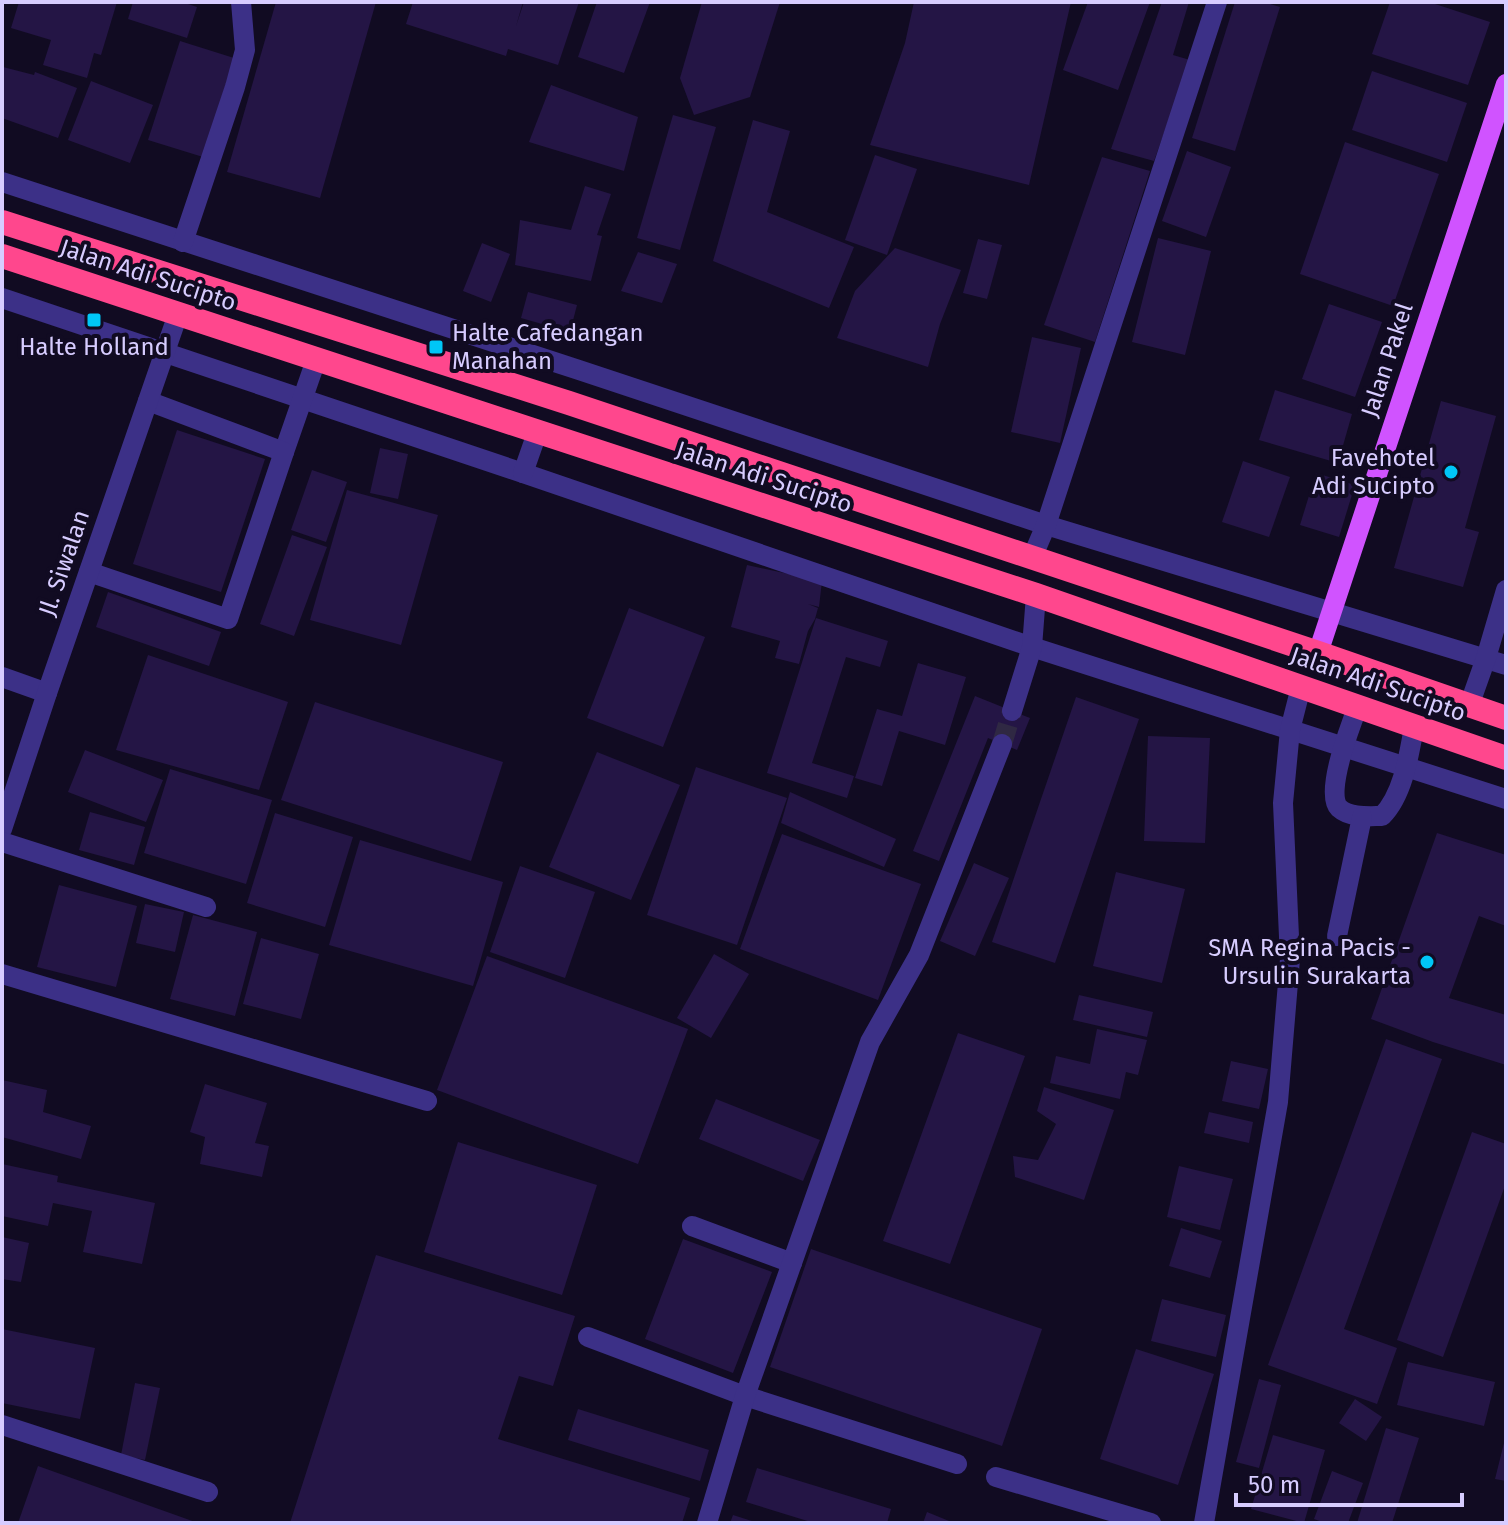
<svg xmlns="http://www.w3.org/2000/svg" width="1508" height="1525" viewBox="0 0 1508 1525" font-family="'Fira Sans',sans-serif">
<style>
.building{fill:#241545}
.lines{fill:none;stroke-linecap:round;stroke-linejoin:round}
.minor-tunnel{stroke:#2f2843;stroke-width:20;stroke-dasharray:20 10;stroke-linecap:butt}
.minor{stroke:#3c3087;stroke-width:20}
.major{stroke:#d053ff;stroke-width:20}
.highway{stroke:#ff478d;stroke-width:24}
.poi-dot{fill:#00c6f7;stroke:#110b22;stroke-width:3}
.labels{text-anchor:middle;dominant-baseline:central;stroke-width:8;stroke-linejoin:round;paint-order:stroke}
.street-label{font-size:24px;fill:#d7ccff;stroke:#110b22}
.poi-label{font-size:24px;fill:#d7ccff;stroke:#110b22;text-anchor:end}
</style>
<rect width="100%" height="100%" fill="#110b22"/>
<g class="building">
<polygon points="19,2 117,2 101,55 94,53 87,78 43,65 51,40 11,28"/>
<polygon points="133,2 182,2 197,7 187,38 128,19"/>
<polygon points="276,2 376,2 320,198 227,172"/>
<polygon points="413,2 523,2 516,26 524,2 579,2 558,65 508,49 506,56 406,24"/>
<polygon points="597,2 650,2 624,73 578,57"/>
<polygon points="702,2 780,2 750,97 694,115 680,78"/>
<polygon points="914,2 1071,2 1029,185 870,145 905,43"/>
<polygon points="1088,2 1150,2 1118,90 1063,70"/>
<polygon points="1162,2 1189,2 1173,55 1190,60 1154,161 1111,149"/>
<polygon points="1235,2 1264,2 1280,7 1235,151 1192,138"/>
<polygon points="1390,2 1429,2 1490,22 1468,85 1372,54"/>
<polygon points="180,41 234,58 203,157 148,140"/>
<polygon points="3,67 34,75 35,72 77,88 58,138 2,118"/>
<polygon points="1372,71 1467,103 1447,162 1352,130"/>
<polygon points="91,81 153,105 130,163 68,140"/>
<polygon points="551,85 638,117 624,171 529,142"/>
<polygon points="673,115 716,127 680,250 637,238"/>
<polygon points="753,120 790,131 767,212 854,247 829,308 713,261"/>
<polygon points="1345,142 1439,174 1393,306 1300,274"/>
<polygon points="1187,151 1231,167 1206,237 1162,221"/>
<polygon points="875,155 917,169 887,255 845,240"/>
<polygon points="1102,157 1150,171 1095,342 1044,325"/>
<polygon points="585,186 611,194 597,235 602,236 591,281 515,265 520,220 571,230"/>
<polygon points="1158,238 1211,251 1185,355 1132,342"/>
<polygon points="978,239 1002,245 987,299 963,293"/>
<polygon points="482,243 510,254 491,302 463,291"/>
<polygon points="895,248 961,270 940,324 928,367 837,338 855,291"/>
<polygon points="638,252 677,264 662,303 621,291"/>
<polygon points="528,292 577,305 570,332 521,318"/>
<polygon points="1329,304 1382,322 1355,397 1302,379"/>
<polygon points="1032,337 1081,348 1060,443 1011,432"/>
<polygon points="1275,390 1352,414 1338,463 1259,440"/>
<polygon points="1441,401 1496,416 1465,528 1479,532 1463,587 1394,568"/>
<polygon points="177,430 265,459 221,592 133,564"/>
<polygon points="380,448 408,454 398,499 370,493"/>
<polygon points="1243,461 1290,477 1269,537 1222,522"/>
<polygon points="312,470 347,482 326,542 291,530"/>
<polygon points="1316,473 1355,485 1339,537 1300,525"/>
<polygon points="347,490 438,515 401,645 310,620"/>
<polygon points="292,535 327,547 294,636 260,624"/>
<polygon points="747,565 822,581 819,607 808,604 818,608 815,619 808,631 799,664 775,658 780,641 731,627"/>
<polygon points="108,592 221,632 209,666 96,627"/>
<polygon points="629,608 705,637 663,747 587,718"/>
<polygon points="816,618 888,641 880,667 846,657 812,763 854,776 847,798 767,773"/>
<polygon points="148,655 288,702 259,790 116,750"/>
<polygon points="918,663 966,677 945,745 899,731 882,786 855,778 877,709 902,716"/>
<polygon points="975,696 1030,718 1017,750 988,738 939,861 913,851"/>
<polygon points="1076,697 1139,719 1055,963 992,942"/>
<polygon points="315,702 503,762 471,861 281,800"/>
<polygon points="1148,736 1210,738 1205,843 1144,841"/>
<polygon points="85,750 163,780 146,822 68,792"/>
<polygon points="597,752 680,785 631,900 549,867"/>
<polygon points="696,767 787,798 737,945 647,915"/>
<polygon points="170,769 272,800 246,884 144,853"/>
<polygon points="790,792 896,839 884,867 781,823"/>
<polygon points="90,812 145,827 134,865 79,850"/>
<polygon points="275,813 353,837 325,927 247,903"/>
<polygon points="1437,833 1506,855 1506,926 1479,916 1449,998 1506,1015 1506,1065 1433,1042 1371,1019"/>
<polygon points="782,834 921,884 878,1000 740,949"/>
<polygon points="360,840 503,882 473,986 329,945"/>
<polygon points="974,863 1009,878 975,956 940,941"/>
<polygon points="520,866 595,892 565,978 490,952"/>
<polygon points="1116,872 1185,889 1162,983 1093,966"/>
<polygon points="59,885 137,906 116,987 37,967"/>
<polygon points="145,904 184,912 175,952 136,943"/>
<polygon points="193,915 257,932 235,1016 170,999"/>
<polygon points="261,938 319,954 301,1019 243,1004"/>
<polygon points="714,954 749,974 711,1038 677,1018"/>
<polygon points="487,956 688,1029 638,1164 437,1090"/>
<polygon points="1079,995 1153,1012 1147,1037 1073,1020"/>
<polygon points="1097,1029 1147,1040 1138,1075 1126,1072 1120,1099 1050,1083 1056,1056 1090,1064"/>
<polygon points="958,1033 1025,1056 950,1264 883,1241"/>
<polygon points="1386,1039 1442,1059 1344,1329 1397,1348 1377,1404 1268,1365"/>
<polygon points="1231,1061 1268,1069 1259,1109 1222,1101"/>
<polygon points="2,1080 47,1090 43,1112 91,1126 81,1159 2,1137"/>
<polygon points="205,1084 267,1103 255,1143 269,1146 262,1177 200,1164 205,1137 190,1132"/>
<polygon points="1044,1087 1114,1110 1084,1200 1015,1177 1013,1156 1038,1160 1056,1124 1037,1111"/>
<polygon points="716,1099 820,1140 803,1181 699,1139"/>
<polygon points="1209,1112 1253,1122 1249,1143 1204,1133"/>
<polygon points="1472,1132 1506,1144 1506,1183 1443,1357 1397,1340"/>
<polygon points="458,1142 597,1185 562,1295 424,1252"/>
<polygon points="2,1164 58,1176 57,1182 155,1203 142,1264 83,1252 92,1211 53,1203 48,1226 2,1216"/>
<polygon points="1179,1166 1233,1179 1220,1230 1167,1217"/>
<polygon points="1181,1228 1222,1241 1210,1278 1169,1266"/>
<polygon points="2,1237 29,1243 21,1282 2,1279"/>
<polygon points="683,1239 772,1272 733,1373 645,1339"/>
<polygon points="811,1249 1042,1329 1002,1446 770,1367"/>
<polygon points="376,1255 575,1316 553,1386 519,1376 498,1439 690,1498 682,1523 290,1523"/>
<polygon points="1162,1299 1226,1315 1216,1357 1151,1341"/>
<polygon points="2,1329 95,1348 80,1419 2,1403"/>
<polygon points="1136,1349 1214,1374 1178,1485 1100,1459"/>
<polygon points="1408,1362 1495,1382 1484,1426 1397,1405"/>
<polygon points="1259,1379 1281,1385 1259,1468 1236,1462"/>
<polygon points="135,1383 160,1388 145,1460 121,1455"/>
<polygon points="1355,1399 1382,1417 1366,1441 1339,1423"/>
<polygon points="578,1409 709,1450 700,1481 568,1440"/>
<polygon points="1386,1428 1419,1438 1392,1523 1357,1523"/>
<polygon points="1273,1435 1325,1450 1304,1523 1251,1509"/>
<polygon points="1505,1439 1506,1439 1506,1481 1495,1479"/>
<polygon points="38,1466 198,1523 18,1523"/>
<polygon points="757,1468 891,1509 887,1523 814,1523 746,1502"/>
<polygon points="1332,1471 1363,1483 1348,1523 1325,1523 1314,1519"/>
<polygon points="927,1512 954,1523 923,1523"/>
<polygon points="733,1515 755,1522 755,1523 730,1523"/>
</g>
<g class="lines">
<polyline class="minor-tunnel" points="1002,744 1012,711"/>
<g class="minor">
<polyline points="2,182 579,370 1046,525 1506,665"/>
<polyline points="183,242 235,87 245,50 241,2"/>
<polyline points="2,298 523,473 1032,647 1506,799"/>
<polyline points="284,452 316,360"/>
<polyline points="523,473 537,433"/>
<polyline points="1032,558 1046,525 1217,2"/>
<polyline points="89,572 228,619 284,452 148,401"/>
<polyline points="2,677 47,693"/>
<path d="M 1358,706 C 1351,724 1324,794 1339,808 C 1350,818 1369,816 1382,816 C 1403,795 1409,755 1414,727"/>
<polyline points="1469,706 1486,658 1506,590"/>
<polyline points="1012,711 1032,647 1036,595"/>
<polyline points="2,829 47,693 178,314"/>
<polyline points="2,842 206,907"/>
<polyline points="1337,936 1362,817"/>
<polyline points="2,974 427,1101"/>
<polyline points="692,1226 792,1263"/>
<polyline points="588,1337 745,1396 957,1464"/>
<polyline points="2,1425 208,1492"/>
<polyline points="996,1477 1151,1523"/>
<polyline points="707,1523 745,1396 870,1042 919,955 1002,744"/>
<polyline points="1204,1523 1278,1102 1290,959 1283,803 1290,730 1301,687"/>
</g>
<polyline class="major" points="1318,653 1506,84"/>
<g class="highway">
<polyline points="2,222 569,403 1318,653 1506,718"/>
<polyline points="2,256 1036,595 1506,758"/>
</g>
</g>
<g class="poi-dot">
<rect x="86" y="312" width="16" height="16" rx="4"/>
<rect x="428" y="339" width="16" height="16" rx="4"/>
<circle cx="1451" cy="472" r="8"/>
<circle cx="1427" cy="962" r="8"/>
</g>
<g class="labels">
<g class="street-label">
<text transform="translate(148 275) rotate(18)">Jalan Adi Sucipto</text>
<text transform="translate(1387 360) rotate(-72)">Jalan Pakel</text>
<text transform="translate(764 477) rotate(18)">Jalan Adi Sucipto</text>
<text transform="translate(64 563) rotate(-71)">Jl. Siwalan</text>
<text transform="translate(1378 684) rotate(19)">Jalan Adi Sucipto</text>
</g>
<g class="poi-label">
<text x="452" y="333" text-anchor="start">Halte Cafedangan<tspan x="452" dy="28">Manahan</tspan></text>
<text x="94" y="347" text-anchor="middle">Halte Holland</text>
<text x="1435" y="458">Favehotel<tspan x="1435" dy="28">Adi Sucipto</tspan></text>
<text x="1411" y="948">SMA Regina Pacis -<tspan x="1411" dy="28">Ursulin Surakarta</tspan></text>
</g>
</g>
<rect width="1508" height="1525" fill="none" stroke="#d7ccff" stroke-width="8"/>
<path d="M1236 1493v12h226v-12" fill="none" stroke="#d7ccff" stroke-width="4"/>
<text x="1248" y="1493" font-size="24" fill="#d7ccff" stroke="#110b22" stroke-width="6" paint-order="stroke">50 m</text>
</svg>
